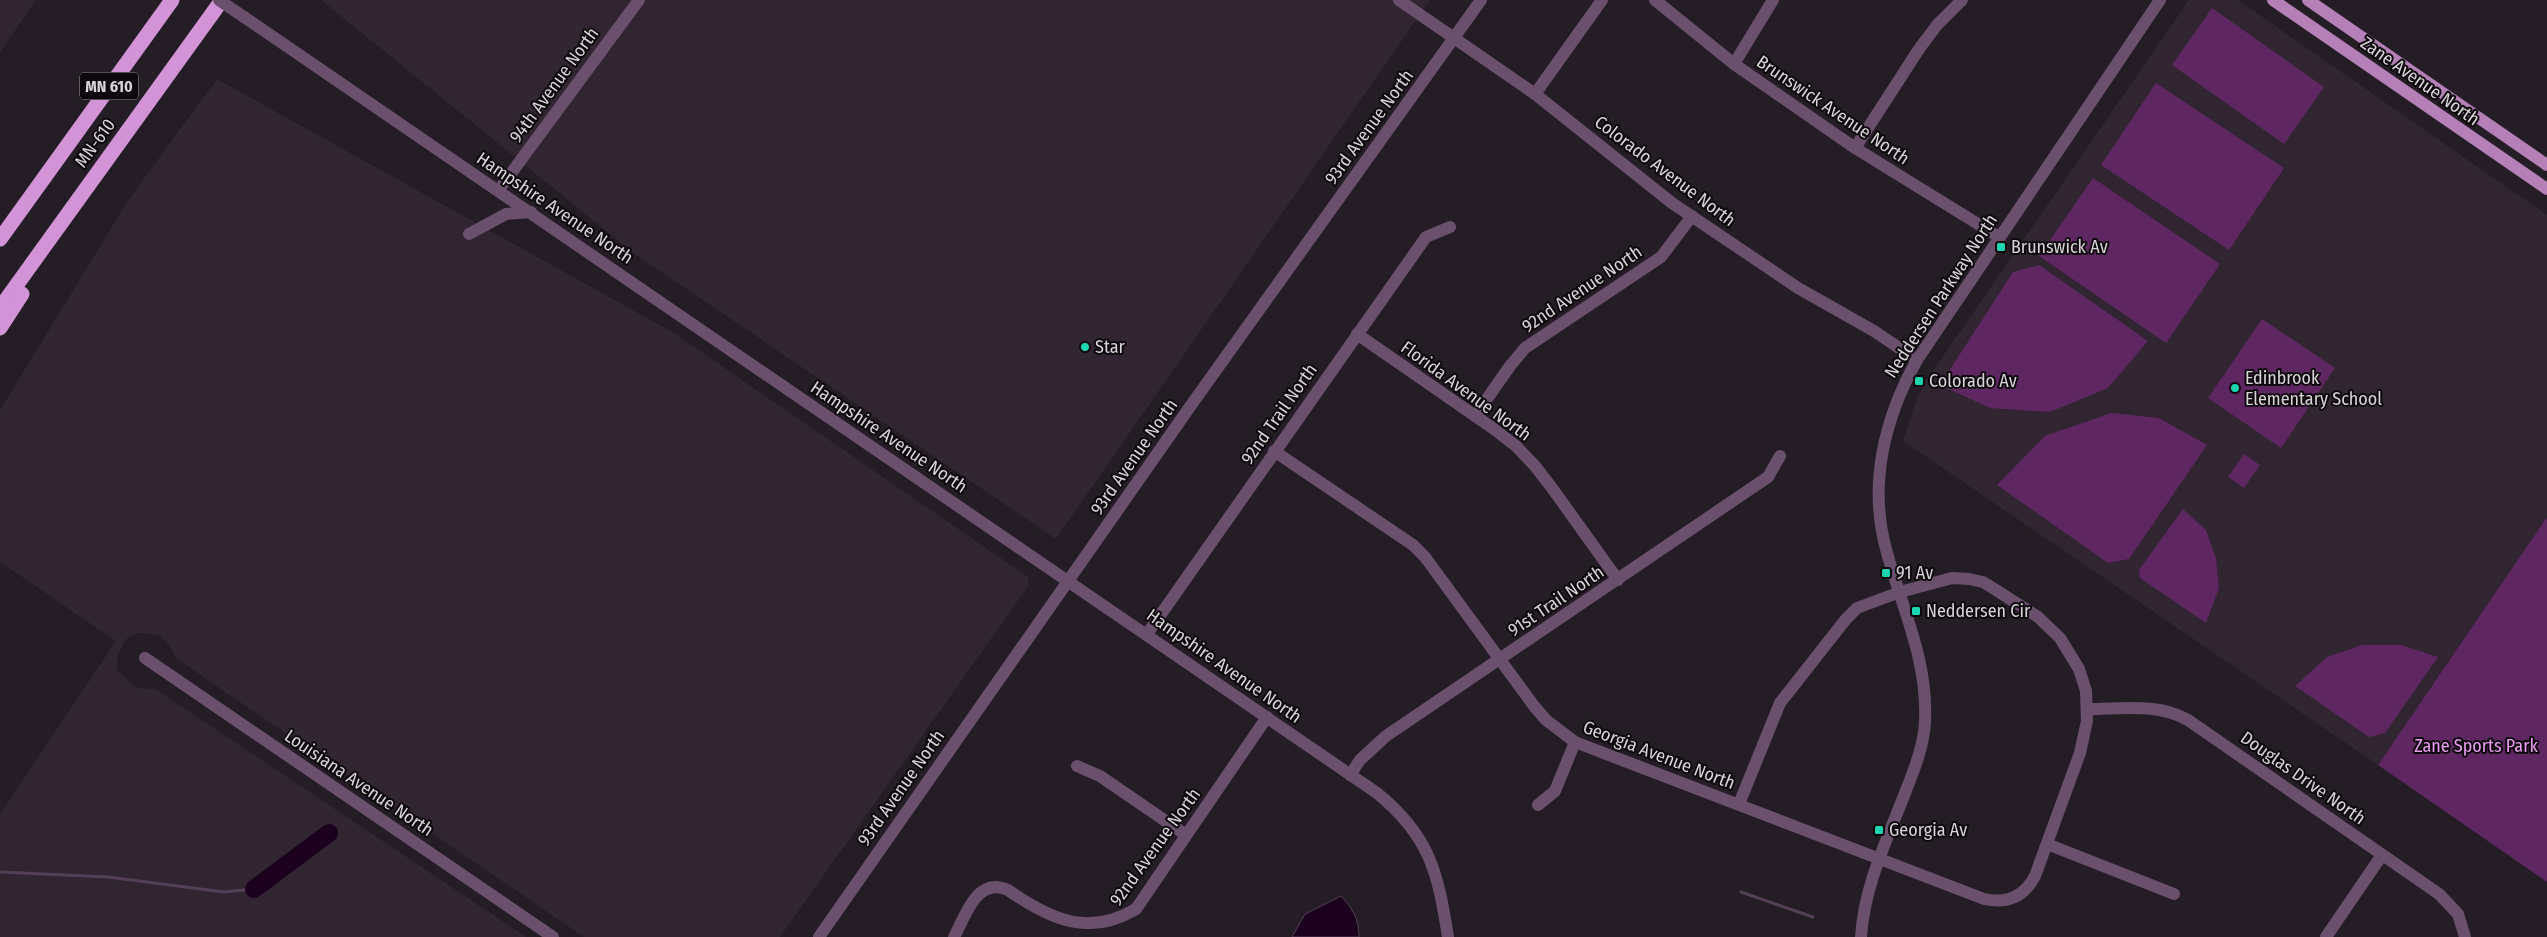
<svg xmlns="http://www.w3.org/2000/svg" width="2547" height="937" viewBox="0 0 2547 937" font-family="'Fira Sans Condensed',sans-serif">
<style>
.built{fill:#302531}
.green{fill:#5e2762}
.water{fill:#1b011e;stroke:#544056}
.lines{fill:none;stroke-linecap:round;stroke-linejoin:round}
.stream{stroke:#544056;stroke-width:3}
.river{stroke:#1b011e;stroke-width:18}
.minor{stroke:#6a506c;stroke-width:12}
.major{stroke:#b580b8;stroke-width:12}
.highway{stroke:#d293d7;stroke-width:15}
.minor-bridge{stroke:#6a506c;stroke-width:12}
.poi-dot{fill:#1bd5b1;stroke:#0c080c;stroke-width:2}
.labels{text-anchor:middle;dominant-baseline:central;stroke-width:4;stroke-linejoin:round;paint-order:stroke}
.shield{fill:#0c080c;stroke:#9c979c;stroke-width:1}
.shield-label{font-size:16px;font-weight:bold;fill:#d9d4d9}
.street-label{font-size:18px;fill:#d9d4d9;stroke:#0c080c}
.poi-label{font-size:18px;fill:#d9d4d9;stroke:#0c080c;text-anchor:start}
.park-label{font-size:18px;fill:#ed9bf3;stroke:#0c080c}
</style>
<rect width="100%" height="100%" fill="#241d25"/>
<g class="built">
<polygon points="0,0 36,0 0,52"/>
<polygon points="321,0 1430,0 1056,539 636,255"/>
<polygon points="2189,0 2238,0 2547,215 2547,517 2378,765 1903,441 1917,398 1928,378"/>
<polygon points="217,79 674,333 1028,577 1029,585 780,937 584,937 177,659 168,644 160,636 146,633 138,633 126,639 118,654 117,669 133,686 143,689 154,688 526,937 0,937 0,814 116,641 0,562 0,410 129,199"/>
</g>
<g class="green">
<polygon points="2212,8 2324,87 2284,144 2172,65"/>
<polygon points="2156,83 2284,168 2229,250 2101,165"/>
<polygon points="2093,178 2220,264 2166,343 2039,256"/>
<polygon points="2039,265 2148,341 2108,388 2050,412 1990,408 1940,385 2013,272"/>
<polygon points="2262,319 2335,368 2281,448 2208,398"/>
<polygon points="2111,413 2159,418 2207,445 2129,559 2108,563 1997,485 2045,436"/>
<polygon points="2244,454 2260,465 2244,488 2228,477"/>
<polygon points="2183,509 2206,530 2216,558 2219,588 2206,623 2140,578 2139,570"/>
<polygon points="2547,517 2547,882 2378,765"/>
<polygon points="2362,645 2401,645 2438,657 2385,733 2369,737 2295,686 2327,657"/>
</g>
<path class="water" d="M 1341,896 C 1353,909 1359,919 1359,937 L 1292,937 L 1305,914 Z"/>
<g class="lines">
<g class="stream">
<polyline points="0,872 108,877 224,892 254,889"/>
<polyline points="1741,892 1813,917"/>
</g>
<polyline class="river" points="254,889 329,833"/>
<g class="minor">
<polyline points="1399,0 1535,94 1672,203 1798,288 1874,331 1917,360"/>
<polyline points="1655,0 1734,64 1855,148 1999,237"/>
<path d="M 244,17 L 1377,793 C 1430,836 1438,873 1448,937"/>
<polyline points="1734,64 1773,0"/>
<polyline points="1535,94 1602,0"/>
<polyline points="1855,148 1919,49 1937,25 1962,0"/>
<polyline points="498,191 639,0"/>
<polyline points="469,234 506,214 531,212"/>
<polyline points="1357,334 1494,429 1516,446 1535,466 1552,488 1618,580"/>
<polyline points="1475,416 1510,366 1525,348 1661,257 1692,216"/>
<path d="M 1274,451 L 1413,545 L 1425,557 L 1534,706 L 1546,720 L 1575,742 L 1984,899 C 2007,904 2024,897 2035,876 L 2080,753 L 2087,721 L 2086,691 L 2079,669 L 2060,638 L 2038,617 L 1996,590 L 1983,582 L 1969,579 L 1952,578 L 1900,592 L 1857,608 L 1846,619 L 1780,703 L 1739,804"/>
<polyline points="1147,634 1426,237 1450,227"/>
<polyline points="145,658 553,937"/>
<path d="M 2088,709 C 2122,709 2158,703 2188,720 L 2439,894 L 2458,914 L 2465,937"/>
<polyline points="1077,766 1100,776 1186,835"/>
<polyline points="1350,775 1360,760 1386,736 1768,477 1780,456"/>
<polyline points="1538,805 1555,791 1575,742"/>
<polyline points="2047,844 2174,894"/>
<polyline points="819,937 1194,401 1481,0"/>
<path d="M 954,937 C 966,915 977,876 1008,890 C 1051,920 1089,937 1136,909 L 1267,717"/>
<path d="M 1861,937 C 1864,886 1887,840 1905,793 C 1914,770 1924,746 1925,721 C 1928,659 1901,606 1886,549 C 1868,483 1885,417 1917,360 L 2160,0"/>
<polyline points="2326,937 2382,855"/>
</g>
<g class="major">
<polyline points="2273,0 2547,189"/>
<polyline points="2308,0 2547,165"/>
</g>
<g class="highway">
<polyline points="0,239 172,0"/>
<polyline points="0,308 222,0"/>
<polyline points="0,328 22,294"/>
</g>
<polyline class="minor-bridge" points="219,0 244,17"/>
</g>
<g class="poi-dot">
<rect x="1996" y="242" width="10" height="10" rx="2.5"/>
<circle cx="1085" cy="347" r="5"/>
<rect x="1914" y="376" width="10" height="10" rx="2.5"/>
<circle cx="2235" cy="388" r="5"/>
<rect x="1881" y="568" width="10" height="10" rx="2.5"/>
<rect x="1911" y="606" width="10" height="10" rx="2.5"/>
<rect x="1874" y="825" width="10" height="10" rx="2.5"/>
</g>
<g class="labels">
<rect class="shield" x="80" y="72.5" width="58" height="27" rx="4"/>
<g class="shield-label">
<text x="109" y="86">MN 610</text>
</g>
<g class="street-label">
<text transform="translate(2420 81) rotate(35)">Zane Avenue North</text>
<text transform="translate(554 85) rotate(-54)">94th Avenue North</text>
<text transform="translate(1833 110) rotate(34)">Brunswick Avenue North</text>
<text transform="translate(1369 127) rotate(-54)">93rd Avenue North</text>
<text transform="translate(95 143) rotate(-54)">MN-610</text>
<text transform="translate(1665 171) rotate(37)">Colorado Avenue North</text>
<text transform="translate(555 208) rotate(34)">Hampshire Avenue North</text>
<text transform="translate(1582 289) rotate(-34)">92nd Avenue North</text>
<text transform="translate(1941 296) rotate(-57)">Neddersen Parkway North</text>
<text transform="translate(1466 391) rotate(36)">Florida Avenue North</text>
<text transform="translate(1279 414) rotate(-55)">92nd Trail North</text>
<text transform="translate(889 437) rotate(34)">Hampshire Avenue North</text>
<text transform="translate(1134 457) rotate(-55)">93rd Avenue North</text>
<text transform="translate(1556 601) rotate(-34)">91st Trail North</text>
<text transform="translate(1224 666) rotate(35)">Hampshire Avenue North</text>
<text transform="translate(1659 755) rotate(21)">Georgia Avenue North</text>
<text transform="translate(2303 778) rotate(35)">Douglas Drive North</text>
<text transform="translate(359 783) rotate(34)">Louisiana Avenue North</text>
<text transform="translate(901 788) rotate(-55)">93rd Avenue North</text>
<text transform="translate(1155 847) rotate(-54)">92nd Avenue North</text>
</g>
<g class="poi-label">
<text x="2011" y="247">Brunswick Av</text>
<text x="1095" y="347">Star</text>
<text x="2245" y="378">Edinbrook<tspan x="2245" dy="21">Elementary School</tspan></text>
<text x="1929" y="381">Colorado Av</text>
<text x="1896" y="573">91 Av</text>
<text x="1926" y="611">Neddersen Cir</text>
<text x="1889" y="830">Georgia Av</text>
</g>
<g class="park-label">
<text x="2476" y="746">Zane Sports Park</text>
</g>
</g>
</svg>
